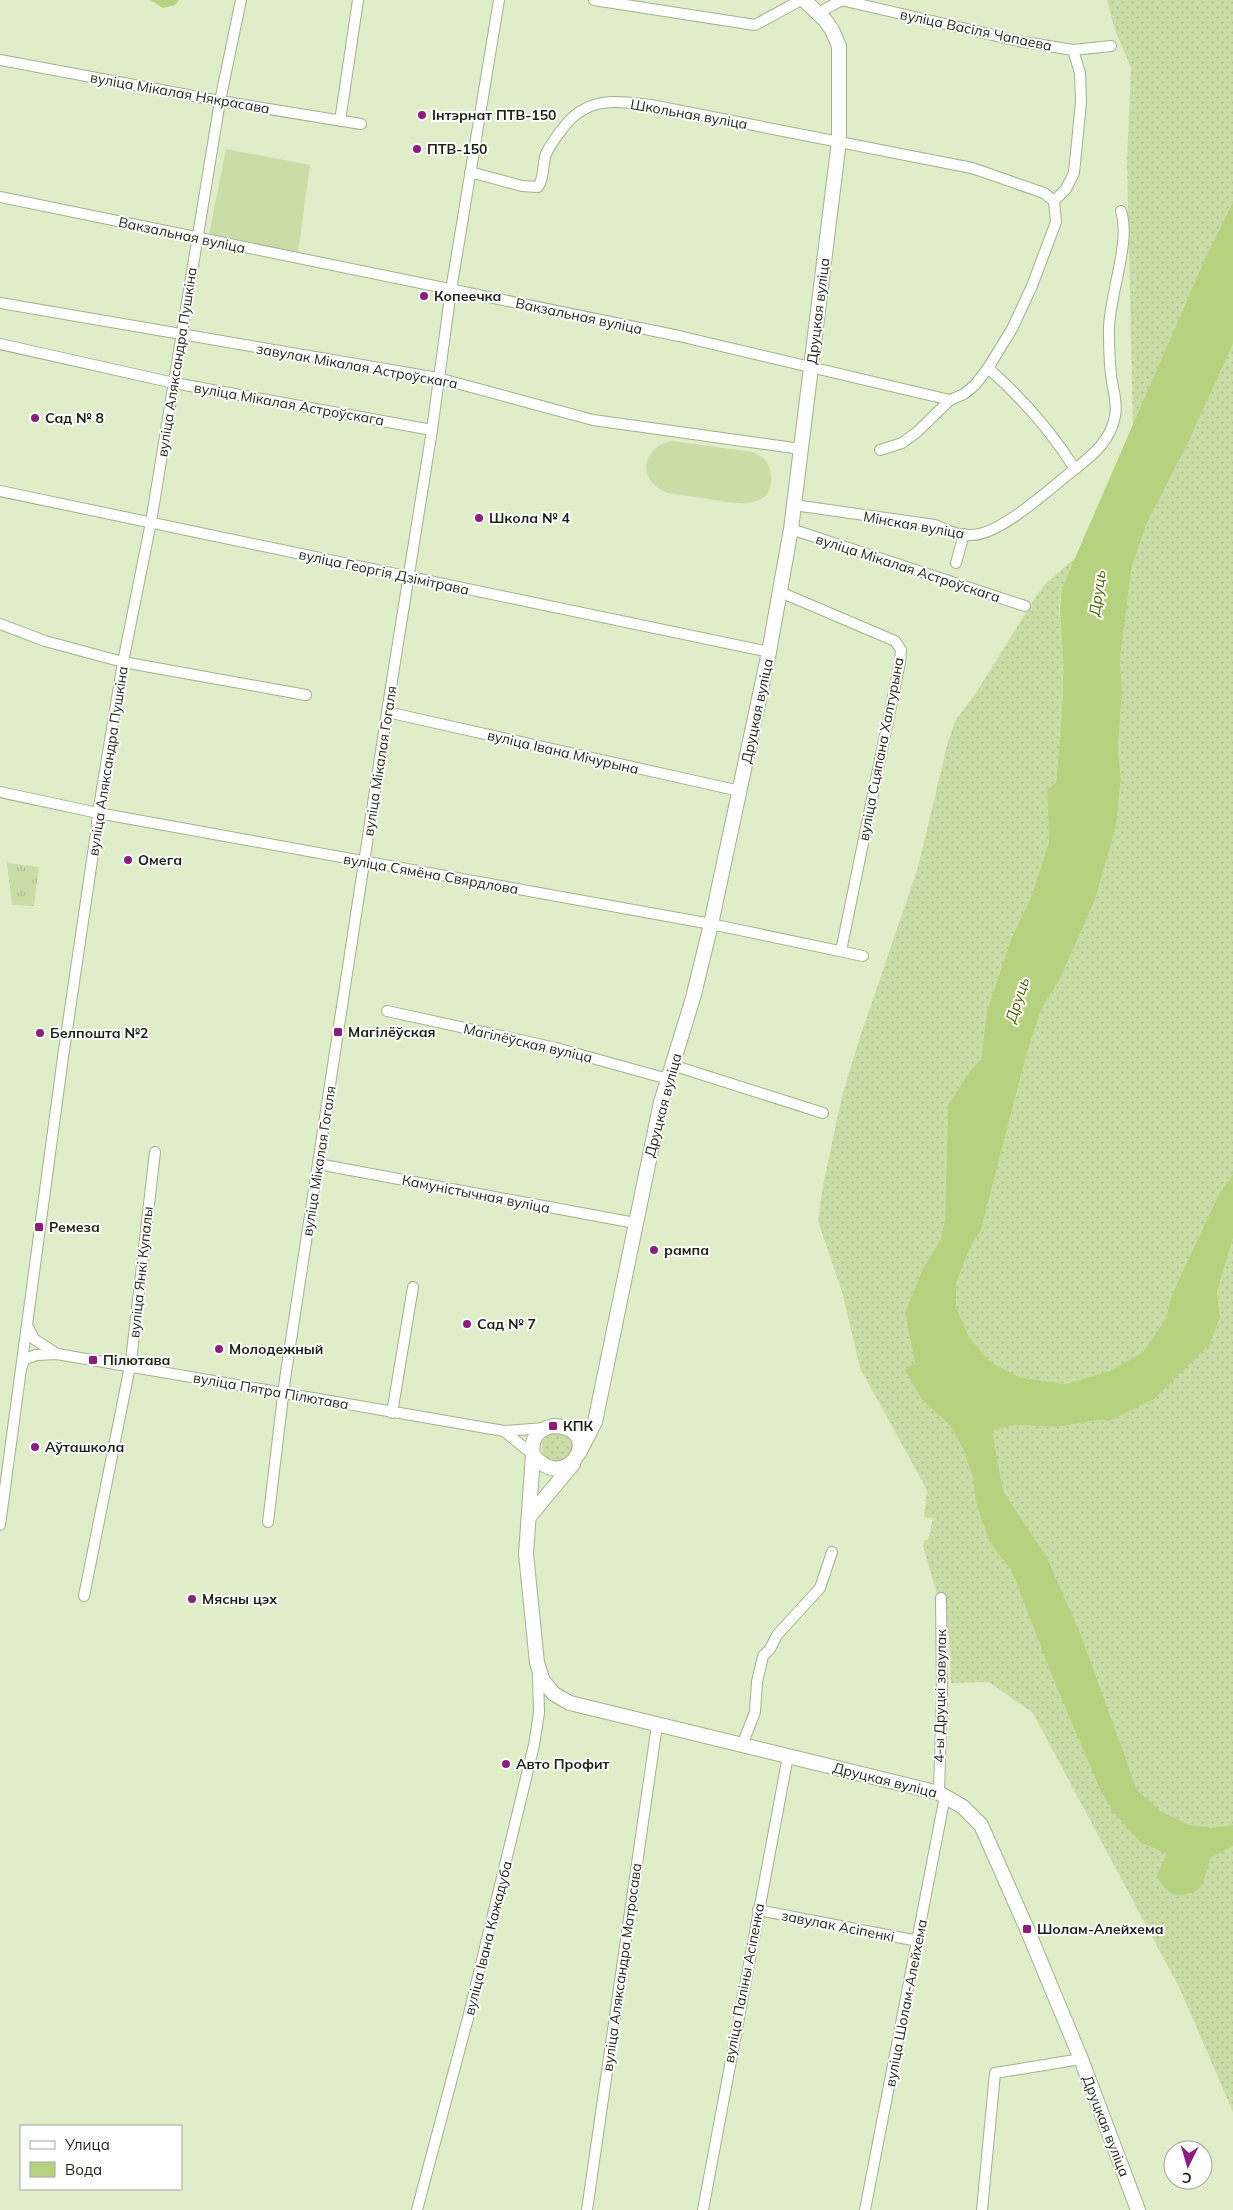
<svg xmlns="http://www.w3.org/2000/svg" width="1233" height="2210" viewBox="0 0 1233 2210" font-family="Mulish,sans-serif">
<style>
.grass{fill:url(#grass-dots)}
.park{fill:url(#park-tufts)}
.pitch{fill:#cadda7}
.water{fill:#b7d27e}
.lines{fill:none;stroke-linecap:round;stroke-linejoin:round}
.street-casing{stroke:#a3b08e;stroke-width:12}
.secondary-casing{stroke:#a3b08e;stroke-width:16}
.street{stroke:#fff;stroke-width:10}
.secondary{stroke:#fff;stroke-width:14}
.poi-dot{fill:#8c1c7e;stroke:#fff;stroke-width:2}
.labels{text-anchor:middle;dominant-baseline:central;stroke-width:4;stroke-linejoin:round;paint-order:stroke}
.street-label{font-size:14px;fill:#1d2114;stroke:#fff}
.poi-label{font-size:14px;font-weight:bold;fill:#1d2114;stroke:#fff;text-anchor:start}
.water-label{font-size:15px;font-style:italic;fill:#4b6100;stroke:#fff}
</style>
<defs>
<pattern id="grass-dots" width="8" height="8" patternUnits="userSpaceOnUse" patternTransform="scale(1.25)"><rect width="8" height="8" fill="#cadda7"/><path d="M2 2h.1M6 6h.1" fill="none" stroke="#adbd8f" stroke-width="1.8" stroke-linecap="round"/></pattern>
<pattern id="park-tufts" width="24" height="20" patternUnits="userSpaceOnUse" patternTransform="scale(1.25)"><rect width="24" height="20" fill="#cadda7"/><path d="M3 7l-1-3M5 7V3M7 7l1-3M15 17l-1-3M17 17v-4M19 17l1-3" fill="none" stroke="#adbd8f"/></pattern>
</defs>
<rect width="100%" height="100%" fill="#dfedc9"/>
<g class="grass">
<polygon points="1107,0 1233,0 1233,202 1207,254 1133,425 1127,161 1131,68 1115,30"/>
<polygon points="1233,344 1233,1174 1219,1194 1172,1294 1166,1318 1143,1352 1110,1371 1066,1384 1019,1377 989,1361 968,1335 956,1307 956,1283 970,1248 981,1230 1026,1056 1042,1008 1059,981 1095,900 1116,827 1121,779 1118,748 1122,692 1120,659 1132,566 1146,525 1188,443"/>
<polygon points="1075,558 1062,588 1059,606 1063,657 1062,718 1056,782 1047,790 1049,842 1032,895 1012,937 987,1010 981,1059 969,1072 948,1105 945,1220 940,1240 922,1270 905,1313 915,1363 992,1431 1015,1425 1058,1427 1098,1420 1109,1421 1220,1317 1217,1292 1233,1238 1233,2112 1180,1989 1033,1713 989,1682 951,1683 949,1636 923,1546 925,1540 928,1540 933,1518 924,1517 927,1490 860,1368 843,1295 818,1221 823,1186 842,1096 860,1037 917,871 948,742 955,721 976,693 1037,595 1045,584"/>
<circle cx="557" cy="1447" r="15"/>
</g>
<polygon class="park" points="7,863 39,867 34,906 12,905"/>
<g class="pitch">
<polygon points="226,149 310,165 298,252 209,235"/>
<path d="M 672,441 L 753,452 C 763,457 770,463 771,475 C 775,513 731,503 709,499 C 695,497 681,495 667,493 C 637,480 640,448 672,441 Z"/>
</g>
<g class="water">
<polygon points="150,0 179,0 175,5 163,8"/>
<path d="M 1233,202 L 1233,344 L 1188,443 L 1146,525 L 1132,566 L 1120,659 L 1122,692 L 1118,748 L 1121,779 L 1116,827 L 1095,900 L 1059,981 L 1042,1008 L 1026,1056 L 981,1230 L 970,1248 L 956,1283 L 956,1307 L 968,1335 L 989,1361 L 1019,1377 L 1066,1384 L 1110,1371 L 1143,1352 L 1166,1318 L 1172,1294 L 1219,1194 L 1233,1174 L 1233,1238 L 1217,1292 L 1220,1317 L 1210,1344 L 1154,1399 L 1109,1421 L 1098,1420 L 1058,1427 L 1015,1425 L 992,1431 L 1003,1491 L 1046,1556 L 1079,1630 L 1137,1790 L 1160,1811 L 1189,1825 L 1211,1828 L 1233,1825 L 1233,1846 L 1210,1858 C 1207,1867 1206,1879 1200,1887 C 1198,1890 1194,1892 1190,1893 C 1174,1899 1163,1890 1157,1875 L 1167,1854 L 1140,1842 L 1112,1810 L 1100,1789 L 1055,1683 L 1012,1571 L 990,1543 L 976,1502 L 973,1478 L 963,1448 L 948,1423 L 923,1401 L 905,1370 L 915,1363 L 905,1313 L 922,1270 L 940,1240 L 945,1220 L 948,1105 L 969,1072 L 981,1059 L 987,1010 L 1012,937 L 1032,895 L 1049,842 L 1047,790 L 1056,782 C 1060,740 1064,699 1063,658 C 1062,634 1058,612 1062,588 L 1207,254 Z"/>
</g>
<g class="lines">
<g class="street-casing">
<g id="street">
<polyline points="594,0 755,25 801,0"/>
<polyline points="841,0 1018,41 1073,50 1111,46"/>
<polyline points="818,13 842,0"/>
<polyline points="0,60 220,101 361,124"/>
<polyline points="340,121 358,0"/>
<path d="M 470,172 L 522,186 L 538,187 C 545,177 542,165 546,154 C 550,145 557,136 563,128 C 587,96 615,101 651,105 L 972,168 L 1044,193 L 1054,201"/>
<polyline points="0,197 679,336 950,400"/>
<polyline points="0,303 438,378 593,420 801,449"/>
<polyline points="0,344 174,383 432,430"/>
<polyline points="880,450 902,443 917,432 950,400 964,394 975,385 988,368 1012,329 1032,286 1056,222 1054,201 1066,189 1074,173 1081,102 1080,73 1073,50"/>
<path d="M 1075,469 C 1093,455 1111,440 1115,416 C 1118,401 1112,388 1111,374 C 1109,359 1109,343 1109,328 C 1110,293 1131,242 1121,211"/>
<polyline points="0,491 769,652"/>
<path d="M 794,505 L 935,525 C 947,530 959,536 972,535 C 1002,534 1050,488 1075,469 C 1051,431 1022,398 988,368"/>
<polyline points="791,529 1025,606"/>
<polyline points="956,563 964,534"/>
<polyline points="780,592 895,641 901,650 900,662 841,951"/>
<polyline points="0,624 45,641 123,662 306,695"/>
<polyline points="387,712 740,791"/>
<polyline points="0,792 98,813 711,924 863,956"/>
<polyline points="387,1011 556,1048 668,1079"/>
<polyline points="672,1065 823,1113"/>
<polyline points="318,1164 635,1223"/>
<polyline points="28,1327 34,1339 57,1354"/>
<polyline points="22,1366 25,1359 36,1355 57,1354 504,1431 545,1428"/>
<polyline points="392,1413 413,1287"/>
<polyline points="504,1431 533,1455"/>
<polyline points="268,1522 285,1379 387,712 432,430 451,290 499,0"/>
<polyline points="0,1525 63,1057 96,833 98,813 123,662 151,522 220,101 241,0"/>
<polyline points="84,1596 131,1361 155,1152"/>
<polyline points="742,1745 755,1712 757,1682 763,1656 770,1649 777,1635 820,1588 832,1552"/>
<polyline points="939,1793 942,1693 941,1598"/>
<polyline points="758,1910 918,1941"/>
<polyline points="417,2210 468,2018 534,1745 539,1713 538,1674"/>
<polyline points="587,2210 657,1725"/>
<polyline points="703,2210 788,1756"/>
<polyline points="865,2210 945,1796"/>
<polyline points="982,2210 995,2073 1081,2059"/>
</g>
</g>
<g class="secondary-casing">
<g id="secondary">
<path d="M 553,1426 C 607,1427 568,1497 533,1455 C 530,1439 538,1429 553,1426 Z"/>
<polyline points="579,1453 595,1422 661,1102 693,998 711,924 769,652 791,529 839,141 839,46 832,30 825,20 804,0"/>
<polyline points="533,1455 526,1554 537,1663 543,1681 554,1694 570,1703 939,1793 963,1807 981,1825 1027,1929 1081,2059 1138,2210"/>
<polyline points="529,1517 573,1464"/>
</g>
</g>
<use href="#street" class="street"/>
<use href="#secondary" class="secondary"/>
</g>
<g class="poi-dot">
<circle cx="422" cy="115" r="5"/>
<circle cx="417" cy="149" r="5"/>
<circle cx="424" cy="296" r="5"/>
<circle cx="35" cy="418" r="5"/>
<circle cx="479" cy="518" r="5"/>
<circle cx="128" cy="860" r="5"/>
<rect x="333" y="1027" width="10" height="10" rx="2.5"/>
<circle cx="40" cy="1033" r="5"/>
<rect x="34" y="1222" width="10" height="10" rx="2.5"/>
<circle cx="654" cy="1250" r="5"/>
<circle cx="467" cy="1324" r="5"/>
<circle cx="219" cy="1349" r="5"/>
<rect x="88" y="1355" width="10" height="10" rx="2.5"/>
<rect x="548" y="1421" width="10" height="10" rx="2.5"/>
<circle cx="35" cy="1447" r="5"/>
<circle cx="192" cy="1599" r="5"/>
<circle cx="506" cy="1764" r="5"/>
<rect x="1022" y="1924" width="10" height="10" rx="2.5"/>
</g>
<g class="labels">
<g class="street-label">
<text transform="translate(976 30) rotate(12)">вуліца Васіля Чапаева</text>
<text transform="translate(180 93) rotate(10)">вуліца Мікалая Някрасава</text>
<text transform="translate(689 114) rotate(10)">Школьная вуліца</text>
<text transform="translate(182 235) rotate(12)">Вакзальная вуліца</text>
<text transform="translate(818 311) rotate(-83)">Друцкая вуліца</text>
<text transform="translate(579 316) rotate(12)">Вакзальная вуліца</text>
<text transform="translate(177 362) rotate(-81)">вуліца Аляксандра Пушкіна</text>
<text transform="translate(357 366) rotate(10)">завулак Мікалая Астроўскага</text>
<text transform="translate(289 404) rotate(10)">вуліца Мікалая Астроўскага</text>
<text transform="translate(914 525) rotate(10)">Мінская вуліца</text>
<text transform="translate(908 568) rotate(18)">вуліца Мікалая Астроўскага</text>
<text transform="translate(384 572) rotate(12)">вуліца Георгія Дзімітрава</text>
<text transform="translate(757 711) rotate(-78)">Друцкая вуліца</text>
<text transform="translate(881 749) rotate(-79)">вуліца Сцяпана Халтурына</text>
<text transform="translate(563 752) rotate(13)">вуліца Івана Мічурына</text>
<text transform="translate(108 761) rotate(-81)">вуліца Аляксандра Пушкіна</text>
<text transform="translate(380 761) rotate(-81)">вуліца Мікалая Гогаля</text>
<text transform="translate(431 874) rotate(10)">вуліца Сямёна Свярдлова</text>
<text transform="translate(528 1043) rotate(13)">Магілёўская вуліца</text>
<text transform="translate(663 1105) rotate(-75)">Друцкая вуліца</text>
<text transform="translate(319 1161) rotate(-81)">вуліца Мікалая Гогаля</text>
<text transform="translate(476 1194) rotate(11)">Камуністычная вуліца</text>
<text transform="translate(141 1272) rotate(-84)">вуліца Янкі Купалы</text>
<text transform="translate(271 1391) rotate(10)">вуліца Пятра Пілютава</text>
<text transform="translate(940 1696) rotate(-89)">4-ы Друцкі завулак</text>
<text transform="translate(885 1780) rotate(14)">Друцкая вуліца</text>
<text transform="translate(838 1926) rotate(11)">завулак Асіпенкі</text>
<text transform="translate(488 1938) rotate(-76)">вуліца Івана Кажадуба</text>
<text transform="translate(622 1967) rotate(-82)">вуліца Аляксандра Матросава</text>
<text transform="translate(744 1983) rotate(-79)">вуліца Паліны Асіпенка</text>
<text transform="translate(906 2003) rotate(-79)">вуліца Шолам-Алейхема</text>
<text transform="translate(1106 2126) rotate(69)">Друцкая вуліца</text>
</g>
<g class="poi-label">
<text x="432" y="115">Інтэрнат ПТВ-150</text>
<text x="427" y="149">ПТВ-150</text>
<text x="434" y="296">Копеечка</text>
<text x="45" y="418">Сад № 8</text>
<text x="489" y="518">Школа № 4</text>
<text x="138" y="860">Омега</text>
<text x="348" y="1032">Магілёўская</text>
<text x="50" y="1033">Белпошта №2</text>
<text x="49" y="1227">Ремеза</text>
<text x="664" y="1250">рампа</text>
<text x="477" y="1324">Сад № 7</text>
<text x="229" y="1349">Молодежный</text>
<text x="103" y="1360">Пілютава</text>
<text x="563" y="1426">КПК</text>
<text x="45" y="1447">Аўташкола</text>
<text x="202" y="1599">Мясны цэх</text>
<text x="516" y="1764">Авто Профит</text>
<text x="1037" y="1929">Шолам-Алейхема</text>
</g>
<g class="water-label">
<text transform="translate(1097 593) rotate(-82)">Друць</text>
<text transform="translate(1017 1000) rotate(-72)">Друць</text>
</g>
</g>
<rect x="20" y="2125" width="162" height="65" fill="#ffffff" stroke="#a5a6a1"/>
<rect x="30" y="2141" width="25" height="8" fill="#ffffff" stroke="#a5a6a1"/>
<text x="65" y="2150" font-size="15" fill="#1d2114">Улица</text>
<rect x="30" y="2162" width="25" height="15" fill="#b7d27e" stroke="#a5a6a1"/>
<text x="65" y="2175" font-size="15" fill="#1d2114">Вода</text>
<g transform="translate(1188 2165) rotate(185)"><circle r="24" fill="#ffffff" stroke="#a5a6a1"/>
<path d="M0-4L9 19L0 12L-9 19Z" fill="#8c1c7e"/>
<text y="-8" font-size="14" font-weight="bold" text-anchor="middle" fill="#1d2114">С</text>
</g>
</svg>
